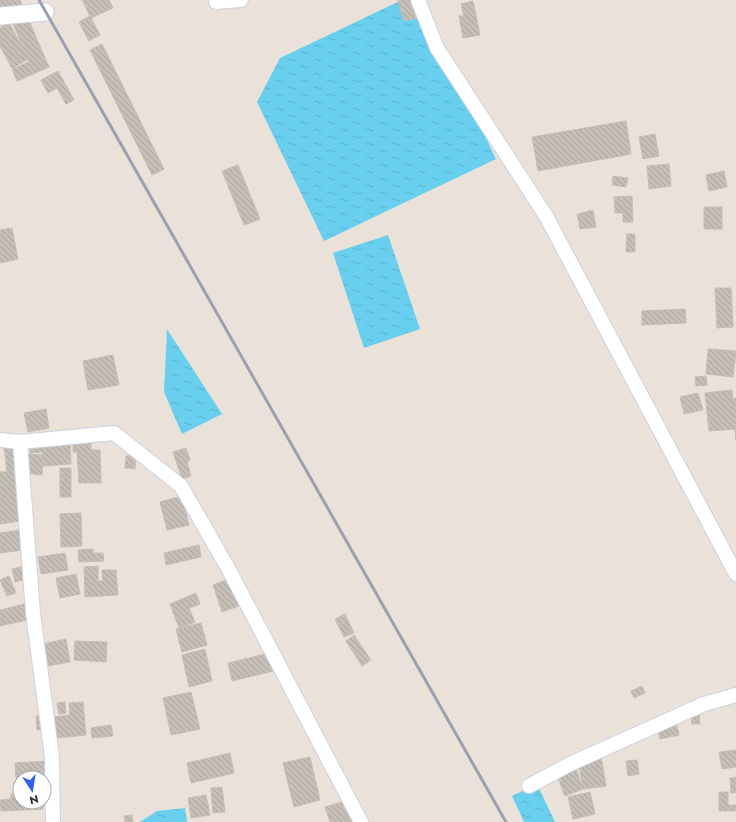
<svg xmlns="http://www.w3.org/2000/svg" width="736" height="822" viewBox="0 0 736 822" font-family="Jost,sans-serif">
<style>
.water{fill:url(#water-ripples)}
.building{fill:url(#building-back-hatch);stroke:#c5beb2}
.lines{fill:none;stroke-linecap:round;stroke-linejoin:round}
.minor-casing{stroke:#cdd1e1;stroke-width:16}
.tertiary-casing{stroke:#cdd1e1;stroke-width:19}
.minor{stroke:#fff;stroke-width:14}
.tertiary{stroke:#fff;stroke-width:17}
.rail{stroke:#9b9fb2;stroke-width:3}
</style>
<defs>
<pattern id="water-ripples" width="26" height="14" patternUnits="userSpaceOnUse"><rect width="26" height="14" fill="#68cfef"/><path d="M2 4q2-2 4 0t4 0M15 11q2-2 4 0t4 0" fill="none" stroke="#5ab2cd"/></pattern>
<pattern id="building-back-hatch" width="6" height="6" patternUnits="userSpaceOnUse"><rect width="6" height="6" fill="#c5bfb8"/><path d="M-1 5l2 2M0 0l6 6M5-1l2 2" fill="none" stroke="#a9a49e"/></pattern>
</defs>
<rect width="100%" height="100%" fill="#eae2d8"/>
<g class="water">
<polygon points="402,0 419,0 496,159 324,241 257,102 280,58"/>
<polygon points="388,235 420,329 364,348 333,253"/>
<polygon points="167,329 222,414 182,434 164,392"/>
<polygon points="537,784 555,822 524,822 512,796"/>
<polygon points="185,808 187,822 140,822 157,811"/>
</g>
<g class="building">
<polygon points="0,0 20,0 49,67 17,81 12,69 29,62 12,21 0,26"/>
<polygon points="82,0 109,0 113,8 91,18 100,35 89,41 79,22 90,16"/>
<polygon points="398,0 416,0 421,17 404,21"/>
<polygon points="473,1 480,35 463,38 459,16 464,16 461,4"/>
<polygon points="9,23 29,59 12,68 0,46 0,28"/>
<polygon points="102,44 164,169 152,175 90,50"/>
<polygon points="58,71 74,100 66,104 57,88 48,93 41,80"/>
<polygon points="626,121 631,154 538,171 532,137"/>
<polygon points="655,134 659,156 643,159 639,137"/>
<polygon points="669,164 671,186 649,189 647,166"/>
<polygon points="238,165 260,219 244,225 222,171"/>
<polygon points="724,171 727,187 709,191 706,175"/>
<polygon points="613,176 628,178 626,187 612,185"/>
<polygon points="632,196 633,222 623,222 623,213 615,213 614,197"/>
<rect x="704" y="207" width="18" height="22"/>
<polygon points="593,210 596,227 580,229 577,214"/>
<polygon points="12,228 18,259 0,263 0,230"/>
<polygon points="627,234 635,234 635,252 626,252"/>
<polygon points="715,288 731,288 733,327 717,328"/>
<polygon points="685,309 686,323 642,325 642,311"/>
<polygon points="708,349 736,351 733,377 706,374"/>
<polygon points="113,355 119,385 88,390 83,361"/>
<polygon points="706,376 707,385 696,386 695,377"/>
<polygon points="732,390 733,399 736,398 736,441 735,429 709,431 705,393"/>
<polygon points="698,393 703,410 684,414 680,397"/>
<polygon points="46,409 49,428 28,432 24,413"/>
<polygon points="70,442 71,464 43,466 42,452 30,453 30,444"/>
<polygon points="91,442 91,450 100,450 101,483 79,483 77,452 73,452 73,443"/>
<polygon points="19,445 21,465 13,466 20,521 0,524 0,472 7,472 4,447"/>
<polygon points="186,448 190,460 187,462 191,476 182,479 173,452"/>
<polygon points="27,454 43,455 42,475 26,473"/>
<polygon points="126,456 136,456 135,469 125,468"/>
<rect x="60" y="468" width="11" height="29"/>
<polygon points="182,496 189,525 167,530 160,502"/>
<polygon points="81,513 82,546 61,547 60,514"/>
<polygon points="21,530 24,550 0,553 0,533"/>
<polygon points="199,545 201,557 166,565 164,553"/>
<polygon points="93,549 93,553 103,553 104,561 79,562 78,550"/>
<polygon points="65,553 68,570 41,574 38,557"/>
<polygon points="25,566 28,579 15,582 12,569"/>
<polygon points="98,566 98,581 103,581 102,570 116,570 118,595 85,597 84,567"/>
<polygon points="76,574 80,594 60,598 56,578"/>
<polygon points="9,576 16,593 7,596 0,580"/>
<polygon points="229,579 239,606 222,612 213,585"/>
<polygon points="196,593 200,604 189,608 195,622 179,628 170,604"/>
<polygon points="28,603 32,619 0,626 0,610"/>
<polygon points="345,614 354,633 344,637 335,619"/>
<polygon points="201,623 207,645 182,652 176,629"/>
<polygon points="354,635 371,660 362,666 346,641"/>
<polygon points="66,639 70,662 47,666 43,644"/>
<polygon points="75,641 107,642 106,662 74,660"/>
<polygon points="205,649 212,681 189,687 182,655"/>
<polygon points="269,653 273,671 232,681 228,663"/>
<polygon points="642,686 645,693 634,698 631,691"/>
<polygon points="191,692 200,729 171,735 163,698"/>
<polygon points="65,702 66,713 59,714 57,703"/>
<polygon points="83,702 86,735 57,738 54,717 70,715 69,703"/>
<polygon points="699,714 700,724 692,724 691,715"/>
<polygon points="45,715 46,729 37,730 36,716"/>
<polygon points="675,716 679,735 660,739 656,720"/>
<polygon points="111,725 113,736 92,738 91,728"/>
<polygon points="736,750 736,767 722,769 719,752"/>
<polygon points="230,753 234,773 191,783 187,763"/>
<polygon points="601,756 606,786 583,789 578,760"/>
<polygon points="310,757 320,800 294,807 283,763"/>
<polygon points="573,760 583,789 565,796 554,767"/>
<polygon points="637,760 639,774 628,776 626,761"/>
<polygon points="49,761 49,776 16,778 15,763"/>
<polygon points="736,777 736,792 731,793 730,778"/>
<polygon points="222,787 225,812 213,813 211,788"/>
<polygon points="590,792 595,814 573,819 568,797"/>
<polygon points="719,792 728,792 728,805 736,805 736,811 719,811"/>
<polygon points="11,794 20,794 20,802 43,802 43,809 1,811 0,800 11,799"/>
<polygon points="206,795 210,815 191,818 188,798"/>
<polygon points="349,800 356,822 330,822 325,807"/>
<polygon points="132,815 133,822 125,822 124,816"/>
</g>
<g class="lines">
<g class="minor-casing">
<g id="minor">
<polyline points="418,0 437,48 546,216 736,574"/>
<polyline points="216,2 241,0"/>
<polyline points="0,440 20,442 114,433 181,486 228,568 361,822"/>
<polyline points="20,442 33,613 52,757 53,822"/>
<polyline points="529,786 570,764 704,704 736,695"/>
</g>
</g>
<g class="tertiary-casing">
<polyline id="tertiary" points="0,16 45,12"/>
</g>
<use href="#minor" class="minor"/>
<use href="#tertiary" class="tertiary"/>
<polyline class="rail" points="39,0 506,822"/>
</g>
<g transform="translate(32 790) rotate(168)"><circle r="19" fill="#ffffff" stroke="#a9a9a9"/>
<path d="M0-3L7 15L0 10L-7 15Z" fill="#345efb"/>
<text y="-6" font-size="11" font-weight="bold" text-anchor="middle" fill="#272727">N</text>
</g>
</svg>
